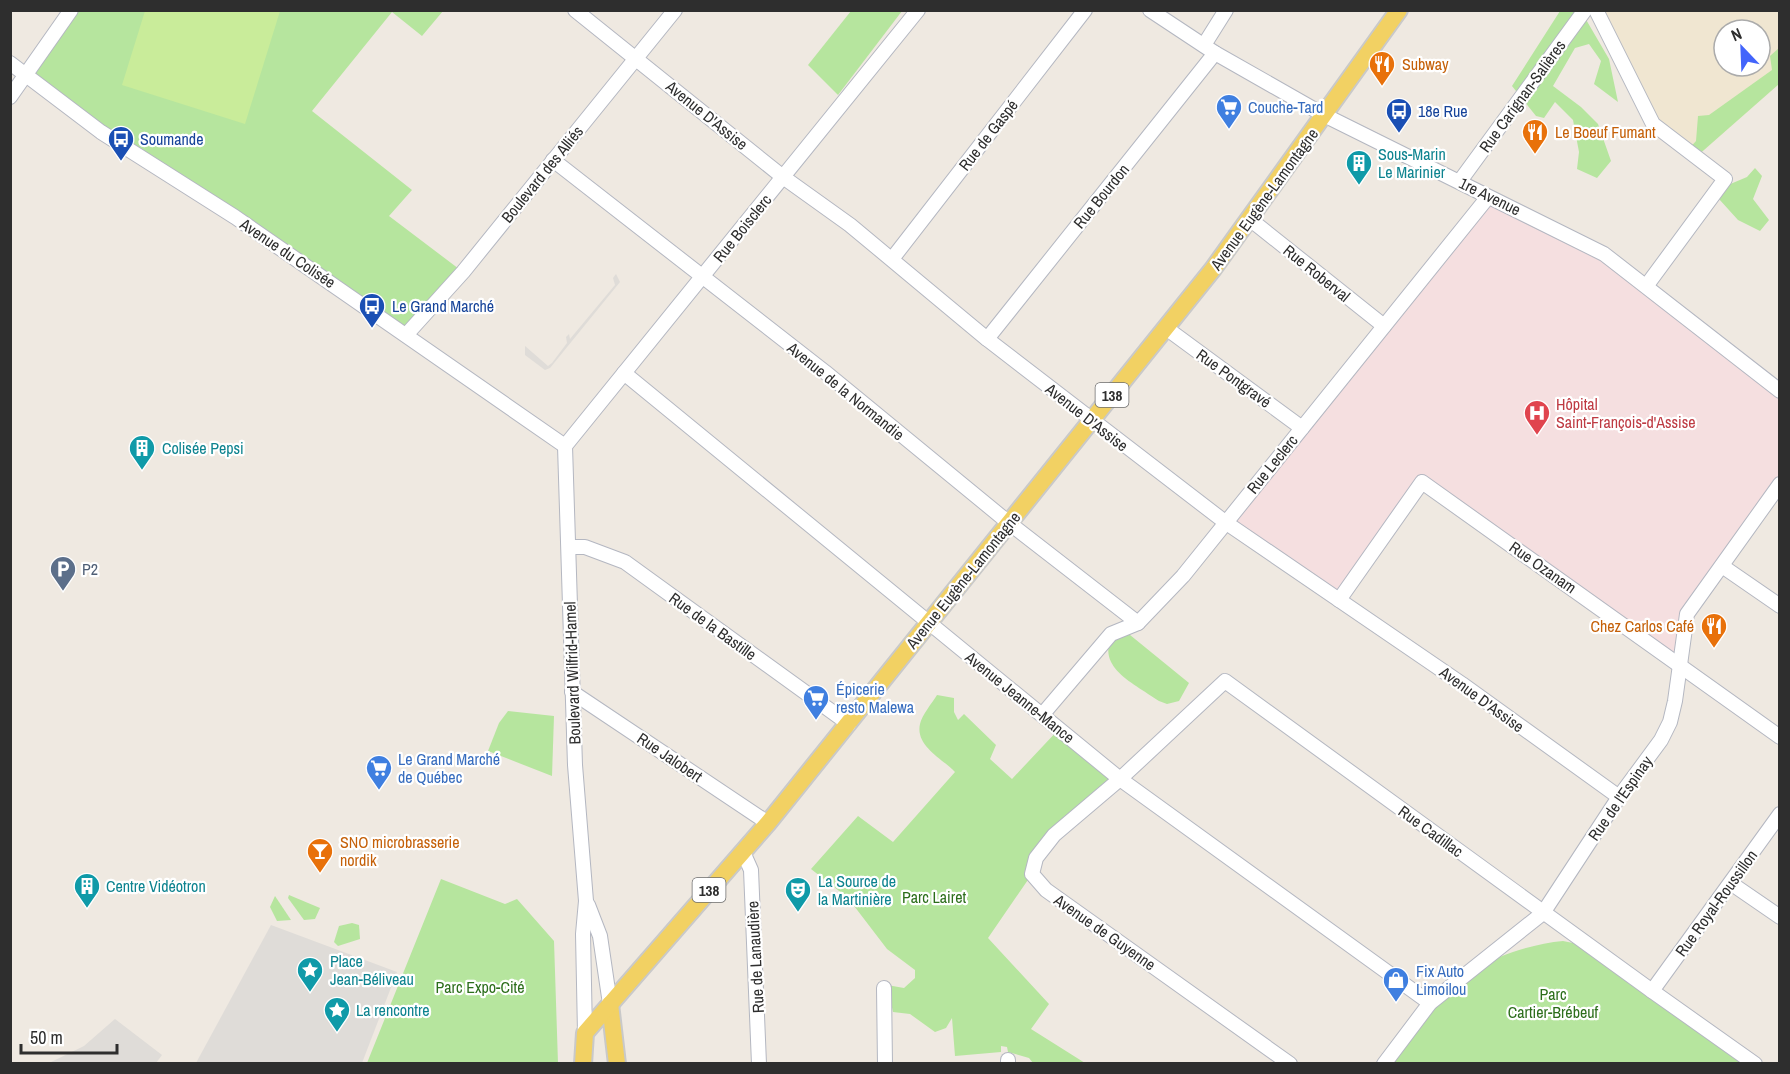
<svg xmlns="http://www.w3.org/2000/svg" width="1790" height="1074" viewBox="0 0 1790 1074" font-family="'Archivo Narrow',sans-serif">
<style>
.education{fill:#f0e6d1;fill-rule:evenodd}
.medical{fill:#f5dfe0}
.green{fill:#b6e59e}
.pitch{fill:#c9ec9a}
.plaza{fill:#dfdcd8}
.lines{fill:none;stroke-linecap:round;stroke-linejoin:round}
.minor-casing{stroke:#b4b7c1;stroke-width:16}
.major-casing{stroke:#c9c9c9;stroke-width:20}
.minor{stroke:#fff;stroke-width:14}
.major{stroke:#f2d163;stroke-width:16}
.labels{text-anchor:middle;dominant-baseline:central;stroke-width:4.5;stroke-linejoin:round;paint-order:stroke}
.shield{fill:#fff;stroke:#6d6d6d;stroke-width:1.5}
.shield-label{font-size:15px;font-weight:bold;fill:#2e2e2e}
.food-label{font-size:16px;fill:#c56008;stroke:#fff;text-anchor:start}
.street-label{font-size:16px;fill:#2e2e2e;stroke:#fff}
.shop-label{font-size:16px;fill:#366cbe;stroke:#fff;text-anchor:start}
.transit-label{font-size:16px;fill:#164399;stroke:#fff;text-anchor:start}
.culture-label{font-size:16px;fill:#0d838f;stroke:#fff;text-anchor:start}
.health-label{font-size:16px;fill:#be3a42;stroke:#fff;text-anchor:start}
.service-label{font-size:16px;fill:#4e5e75;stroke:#fff;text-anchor:start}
.park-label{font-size:16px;fill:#2c6e1b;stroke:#fff}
</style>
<rect width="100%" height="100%" fill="#efe9e1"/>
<path class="education" d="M 1596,11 L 1779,11 L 1779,84 L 1696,157 L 1653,124 ZM 1724,30 L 1760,30 L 1760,66 L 1724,66 Z"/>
<polygon class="medical" points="1488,197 1604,254 1779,391 1779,484 1687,614 1679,663 1423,482 1339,600 1225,522"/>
<g class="green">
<polygon points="71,11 443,11 422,36 392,12 312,111 412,190 389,216 463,272 406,335 26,75"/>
<polygon points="851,11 902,11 838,95 808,65"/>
<polygon points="1560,11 1581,11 1609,59 1618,102 1594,84 1601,61 1589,44 1575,48 1553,86 1581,107 1598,124 1611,161 1597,178 1577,169 1579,152 1573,120 1555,102 1544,118 1536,116 1512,86"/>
<polygon points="1779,48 1779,84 1696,157 1688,150 1696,141 1698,116 1709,115 1772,70 1770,56"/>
<polygon points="1755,168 1762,176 1753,199 1769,220 1760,231 1738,220 1719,199 1728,185 1747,177"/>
<path d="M 1119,626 L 1189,683 L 1179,701 L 1167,704 L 1159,701 C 1132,682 1088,664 1119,626 Z"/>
<path d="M 937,695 L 954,698 L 954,712 L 958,720 L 964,714 L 996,745 L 990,759 L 1012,779 L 1059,729 L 1120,779 L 1083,808 L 1032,874 L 988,938 L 1049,1004 L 1031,1029 L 1085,1063 L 1033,1063 L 1029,1058 L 1008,1052 L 1007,1047 L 1001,1046 L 1001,1052 L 955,1056 L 952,1018 L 946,1028 L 935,1032 L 910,1014 L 893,1012 L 887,985 L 904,988 L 915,978 L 915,970 L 887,949 L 848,898 L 811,869 L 858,816 L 893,842 L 955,772 C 943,759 915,746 920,724 C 922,715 932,703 937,695 Z"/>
<polygon points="508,711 554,716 552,776 488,751 499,723"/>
<polygon points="441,879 505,904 517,899 554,941 558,1063 367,1063"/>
<polygon points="289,895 320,908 315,919 304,920 288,898"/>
<polygon points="275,896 291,920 277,921 270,907"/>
<polygon points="352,923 359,925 360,939 338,946 334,942 339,926"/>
<path d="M 1563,941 L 1593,947 L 1755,1064 L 1384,1064 C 1399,1044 1412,1023 1428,1005 C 1459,969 1518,945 1563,941 Z"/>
</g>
<polygon class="pitch" points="145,11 280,11 245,124 122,85"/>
<g class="plaza">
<polygon points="616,274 620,282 550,368 545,370 525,355 525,346 548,366 552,363 567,343 566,337 569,334 570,339 615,285 613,278"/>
<polygon points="271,925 397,972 362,1063 196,1063"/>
<polygon points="115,1019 162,1055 156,1063 49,1063 84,1046"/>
</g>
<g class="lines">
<g class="minor-casing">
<g id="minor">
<polyline points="575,10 783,177 850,225 987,339 1225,522 1462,684 1619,797"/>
<polyline points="1150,10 1215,53 1324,115 1604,254 1780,391"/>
<polyline points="1596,10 1653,124 1725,179 1647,285"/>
<polyline points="1204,45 1226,10"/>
<polyline points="10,63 101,132 235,217 565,446"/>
<polyline points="10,97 71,10"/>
<polyline points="553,160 825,372 1009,523 1138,623"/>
<polyline points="1460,181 1585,10"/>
<polyline points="1251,220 1384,326"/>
<polyline points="892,259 1085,10"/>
<polyline points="1166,328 1302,428"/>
<polyline points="406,335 463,272 675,10"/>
<polyline points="987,339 1215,53"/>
<polyline points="624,373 1120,779 1430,1003"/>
<polyline points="565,446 575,765 586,901 583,934 585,1033"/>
<polyline points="565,446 918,10"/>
<polyline points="569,547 585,547 625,562 849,724"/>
<polyline points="1722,566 1780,606"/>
<polyline points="1339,600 1422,482 1780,737"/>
<polyline points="572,692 768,823"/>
<polyline points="1042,715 1111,634 1138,623 1183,576 1488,197"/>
<polyline points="743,852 751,870 759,1064"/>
<polyline points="1732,884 1780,917"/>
<polyline points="588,905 600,936 610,1004"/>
<polyline points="884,988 885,1064"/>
<polyline points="1652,991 1780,814"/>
<polyline points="1008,1060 1008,1064"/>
<polyline points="1290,1064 1046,890 1032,874 1036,858 1054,835 1120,779 1225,681 1652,991 1755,1064"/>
<polyline points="1384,1064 1430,1003 1543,913 1619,797 1661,740 1670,722 1675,701 1687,614 1780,484"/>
</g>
</g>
<g class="major-casing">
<g id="major">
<polyline points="610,1004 617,1064"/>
<polyline points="583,1064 585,1033 768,823 1213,269 1399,10"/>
</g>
</g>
<use href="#minor" class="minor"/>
<use href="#major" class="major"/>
</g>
<defs>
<g id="restaurant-pin" transform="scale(1.35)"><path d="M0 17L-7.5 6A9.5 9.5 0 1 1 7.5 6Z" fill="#e8710a" stroke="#fff"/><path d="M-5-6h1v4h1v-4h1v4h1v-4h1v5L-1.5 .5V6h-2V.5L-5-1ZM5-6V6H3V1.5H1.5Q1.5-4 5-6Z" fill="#fff"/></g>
<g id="supermarket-pin" transform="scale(1.35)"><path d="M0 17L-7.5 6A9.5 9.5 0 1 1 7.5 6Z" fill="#3f7fe0" stroke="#fff"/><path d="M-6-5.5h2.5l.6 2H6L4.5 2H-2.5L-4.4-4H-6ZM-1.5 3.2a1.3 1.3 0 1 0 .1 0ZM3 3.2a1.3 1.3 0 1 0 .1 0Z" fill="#fff"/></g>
<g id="bus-pin" transform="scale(1.35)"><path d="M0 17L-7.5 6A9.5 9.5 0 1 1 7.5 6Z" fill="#1a4fb4" stroke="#fff"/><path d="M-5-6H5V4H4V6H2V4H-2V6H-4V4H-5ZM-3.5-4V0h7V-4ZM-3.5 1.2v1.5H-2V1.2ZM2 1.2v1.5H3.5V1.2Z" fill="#fff"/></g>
<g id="building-pin" transform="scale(1.35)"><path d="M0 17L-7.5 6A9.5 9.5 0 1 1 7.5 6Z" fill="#0f9aa8" stroke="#fff"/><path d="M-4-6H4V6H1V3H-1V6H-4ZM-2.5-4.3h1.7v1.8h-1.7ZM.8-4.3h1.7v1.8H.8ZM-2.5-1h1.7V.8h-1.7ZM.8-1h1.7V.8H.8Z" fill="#fff"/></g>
<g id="hospital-pin" transform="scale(1.35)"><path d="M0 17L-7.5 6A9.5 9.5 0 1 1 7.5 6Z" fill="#e0444e" stroke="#fff"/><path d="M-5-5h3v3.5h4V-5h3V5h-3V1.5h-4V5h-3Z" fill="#fff"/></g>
<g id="parking-pin" transform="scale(1.35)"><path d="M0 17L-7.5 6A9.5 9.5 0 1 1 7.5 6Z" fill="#5c6f8a" stroke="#fff"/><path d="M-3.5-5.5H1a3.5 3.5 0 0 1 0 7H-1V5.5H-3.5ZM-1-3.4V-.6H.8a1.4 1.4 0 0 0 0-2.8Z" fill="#fff"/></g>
<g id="bar-pin" transform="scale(1.35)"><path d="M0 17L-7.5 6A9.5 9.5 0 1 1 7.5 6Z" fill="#e8710a" stroke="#fff"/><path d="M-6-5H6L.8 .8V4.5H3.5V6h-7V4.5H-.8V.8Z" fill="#fff"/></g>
<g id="theatre-pin" transform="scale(1.35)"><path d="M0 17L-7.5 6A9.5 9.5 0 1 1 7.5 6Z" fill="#0f9aa8" stroke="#fff"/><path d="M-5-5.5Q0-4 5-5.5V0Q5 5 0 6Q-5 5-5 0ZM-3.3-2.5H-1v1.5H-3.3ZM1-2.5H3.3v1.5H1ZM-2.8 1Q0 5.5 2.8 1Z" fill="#fff"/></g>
<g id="sight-pin" transform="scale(1.35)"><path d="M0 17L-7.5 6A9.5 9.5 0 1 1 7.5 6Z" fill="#0f9aa8" stroke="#fff"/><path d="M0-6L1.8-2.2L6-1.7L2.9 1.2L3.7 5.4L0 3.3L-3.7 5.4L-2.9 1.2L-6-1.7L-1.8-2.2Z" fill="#fff"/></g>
<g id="shop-pin" transform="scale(1.35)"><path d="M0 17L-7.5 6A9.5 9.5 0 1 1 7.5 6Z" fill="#3f7fe0" stroke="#fff"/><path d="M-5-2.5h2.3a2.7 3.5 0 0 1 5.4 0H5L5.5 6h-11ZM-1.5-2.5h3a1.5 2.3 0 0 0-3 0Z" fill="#fff"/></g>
</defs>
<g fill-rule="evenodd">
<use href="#restaurant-pin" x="1382" y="64"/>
<use href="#supermarket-pin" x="1229" y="107"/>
<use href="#bus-pin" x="1399" y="111"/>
<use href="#restaurant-pin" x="1535" y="132"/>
<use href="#bus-pin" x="121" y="139"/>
<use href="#building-pin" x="1359" y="163"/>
<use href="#bus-pin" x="372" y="306"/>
<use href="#hospital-pin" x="1537" y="413"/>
<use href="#building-pin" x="142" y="448"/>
<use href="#parking-pin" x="63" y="569"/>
<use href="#restaurant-pin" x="1714" y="626"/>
<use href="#supermarket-pin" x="816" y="698"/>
<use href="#supermarket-pin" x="379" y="768"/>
<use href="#bar-pin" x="320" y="851"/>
<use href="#building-pin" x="87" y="886"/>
<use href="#theatre-pin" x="798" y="890"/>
<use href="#sight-pin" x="310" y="970"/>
<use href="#shop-pin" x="1396" y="980"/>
<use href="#sight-pin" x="337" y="1010"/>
</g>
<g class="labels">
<g class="shield">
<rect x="1095.5" y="383" width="33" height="24" rx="4.5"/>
<rect x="692.5" y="878" width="33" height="24" rx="4.5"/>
</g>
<g class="shield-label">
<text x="1112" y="395">138</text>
<text x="709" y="890">138</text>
</g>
<g class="food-label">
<text x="1402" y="64">Subway</text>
<text x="1555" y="132">Le Boeuf Fumant</text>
<text x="1694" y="626" text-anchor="end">Chez Carlos Café</text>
<text x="340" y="842">SNO microbrasserie<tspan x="340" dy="18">nordik</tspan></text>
</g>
<g class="street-label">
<text transform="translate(1522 96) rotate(-54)">Rue Carignan-Salières</text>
<text transform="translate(707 115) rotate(39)">Avenue D'Assise</text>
<text transform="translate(988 135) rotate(-52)">Rue de Gaspé</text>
<text transform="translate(542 174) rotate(-51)">Boulevard des Alliés</text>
<text transform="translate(1101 196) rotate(-51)">Rue Bourdon</text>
<text transform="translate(1490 196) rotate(26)">1re Avenue</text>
<text transform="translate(1264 199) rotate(-54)">Avenue Eugène-Lamontagne</text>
<text transform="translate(742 228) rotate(-51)">Rue Boisclerc</text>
<text transform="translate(288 253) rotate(34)">Avenue du Colisée</text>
<text transform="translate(1317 273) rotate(39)">Rue Roberval</text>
<text transform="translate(1234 378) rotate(36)">Rue Pontgravé</text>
<text transform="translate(846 391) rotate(39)">Avenue de la Normandie</text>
<text transform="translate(1087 417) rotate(38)">Avenue D'Assise</text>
<text transform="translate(1272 464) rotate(-51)">Rue Leclerc</text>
<text transform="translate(1543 567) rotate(35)">Rue Ozanam</text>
<text transform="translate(963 580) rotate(-51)">Avenue Eugène-Lamontagne</text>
<text transform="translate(713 626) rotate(36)">Rue de la Bastille</text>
<text transform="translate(572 673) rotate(-92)">Boulevard Wilfrid-Hamel</text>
<text transform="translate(1020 697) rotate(39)">Avenue Jeanne-Mance</text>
<text transform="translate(1482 699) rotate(36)">Avenue D'Assise</text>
<text transform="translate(670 757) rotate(34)">Rue Jalobert</text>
<text transform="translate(1620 798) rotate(-55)">Rue de l'Espinay</text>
<text transform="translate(1431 831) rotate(36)">Rue Cadillac</text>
<text transform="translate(1716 903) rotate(-54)">Rue Royal-Roussillon</text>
<text transform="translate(1105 932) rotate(35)">Avenue de Guyenne</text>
<text transform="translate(755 957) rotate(-93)">Rue de Lanaudière</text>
</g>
<g class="shop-label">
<text x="1248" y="107">Couche-Tard</text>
<text x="836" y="689">Épicerie<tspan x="836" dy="18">resto Malewa</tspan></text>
<text x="398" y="759">Le Grand Marché<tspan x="398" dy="18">de Québec</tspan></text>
<text x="1416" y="971">Fix Auto<tspan x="1416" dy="18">Limoilou</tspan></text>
</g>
<g class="transit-label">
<text x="1418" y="111">18e Rue</text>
<text x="140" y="139">Soumande</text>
<text x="392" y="306">Le Grand Marché</text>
</g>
<g class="culture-label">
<text x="1378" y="154">Sous-Marin<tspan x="1378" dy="18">Le Marinier</tspan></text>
<text x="162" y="448">Colisée Pepsi</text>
<text x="818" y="881">La Source de<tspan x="818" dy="18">la Martinière</tspan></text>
<text x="106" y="886">Centre Vidéotron</text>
<text x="330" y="961">Place<tspan x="330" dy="18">Jean-Béliveau</tspan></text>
<text x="356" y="1010">La rencontre</text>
</g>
<g class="health-label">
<text x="1556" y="404">Hôpital<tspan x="1556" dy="18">Saint-François-d'Assise</tspan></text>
</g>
<g class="service-label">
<text x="82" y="569">P2</text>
</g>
<g class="park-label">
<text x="934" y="897">Parc Lairet</text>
<text x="480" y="987">Parc Expo-Cité</text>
<text x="1553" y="994">Parc<tspan x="1553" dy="18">Cartier-Brébeuf</tspan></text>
</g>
</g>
<rect width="1790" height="1074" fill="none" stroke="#2e2e2e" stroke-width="24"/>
<g transform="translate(1742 48) rotate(337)"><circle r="28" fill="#ffffff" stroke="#ababab" stroke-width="1.5"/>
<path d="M0-4.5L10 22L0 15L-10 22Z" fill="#4264fb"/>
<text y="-9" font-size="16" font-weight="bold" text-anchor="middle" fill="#2e2e2e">N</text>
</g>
<path d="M21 1044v9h96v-9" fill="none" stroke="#2e2e2e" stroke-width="3"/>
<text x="30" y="1044" font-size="18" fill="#2e2e2e" stroke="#ffffff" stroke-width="4.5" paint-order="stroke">50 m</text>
</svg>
